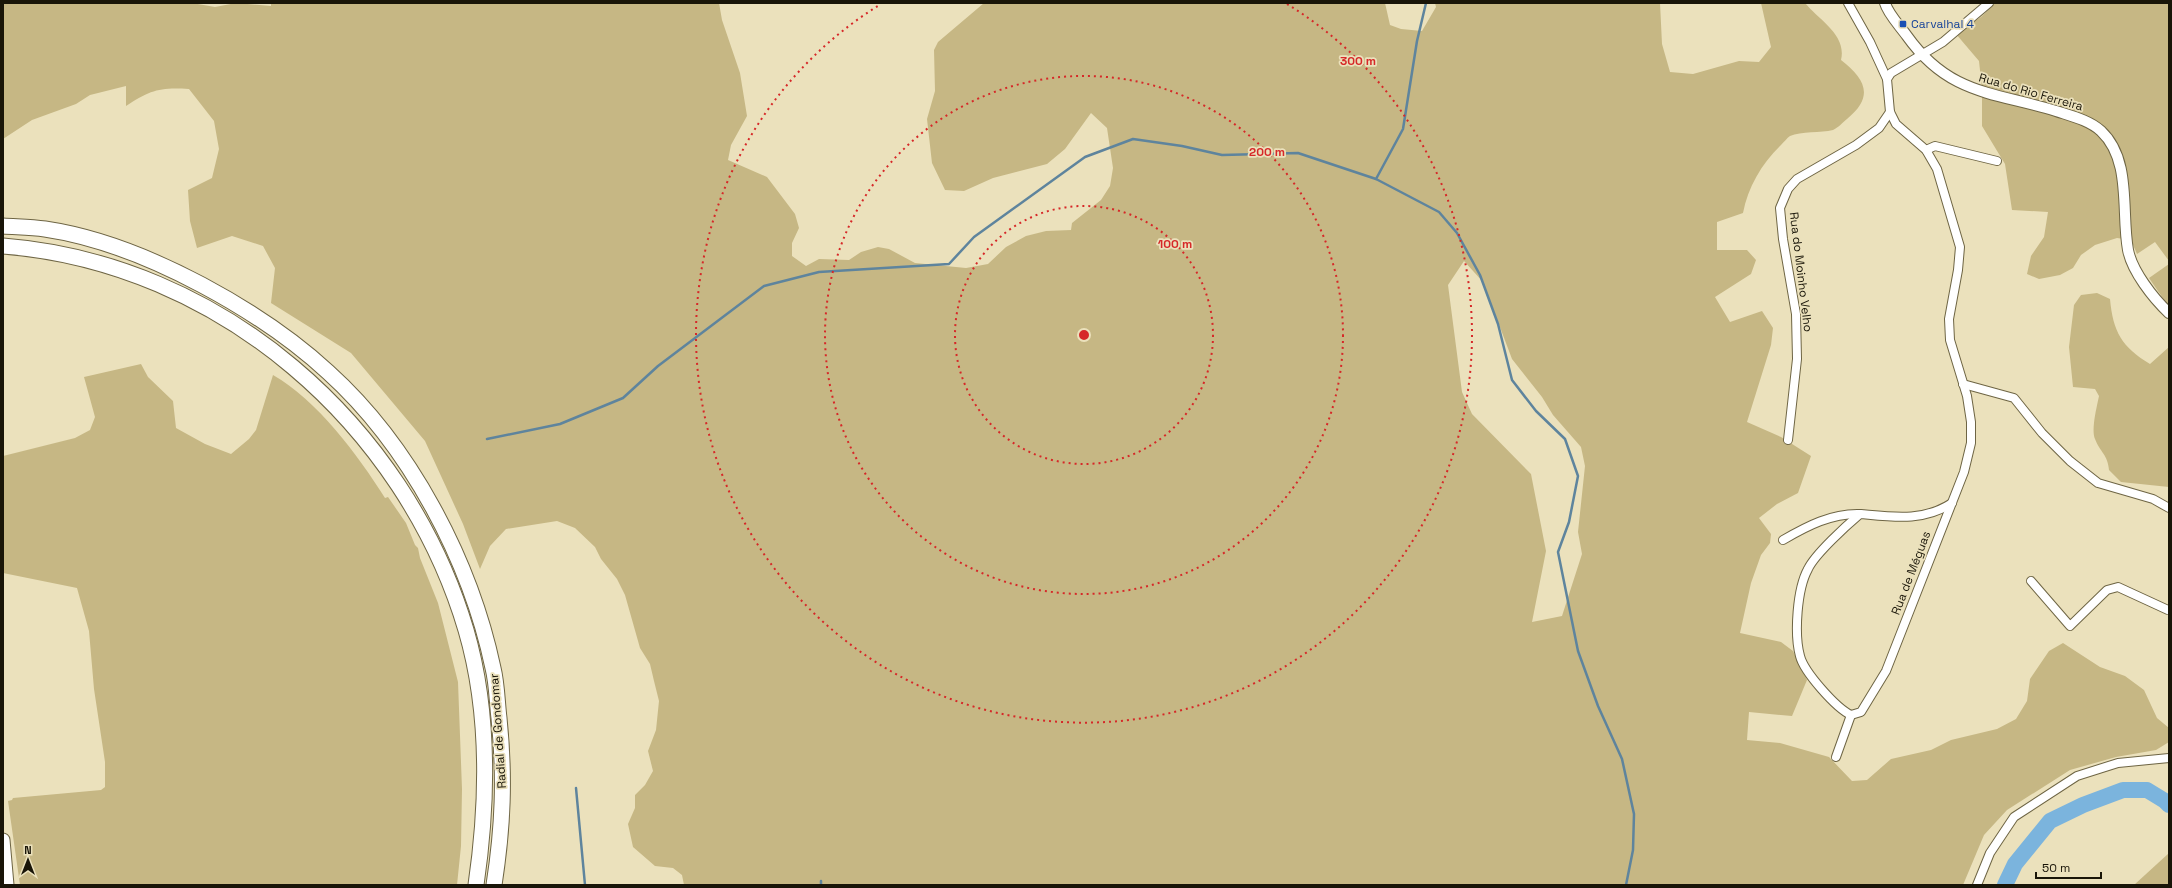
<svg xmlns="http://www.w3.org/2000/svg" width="2172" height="888" viewBox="0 0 2172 888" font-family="'Space Grotesk',sans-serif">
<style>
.green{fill:#c6b784;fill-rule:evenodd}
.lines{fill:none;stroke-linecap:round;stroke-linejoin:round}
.stream{stroke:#5e849d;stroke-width:2.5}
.river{stroke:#7bb4dd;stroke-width:16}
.minor-casing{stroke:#6e6544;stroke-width:10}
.tertiary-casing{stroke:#6e6544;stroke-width:12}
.primary-casing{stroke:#6e6544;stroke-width:15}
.motorway-casing{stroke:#6e6544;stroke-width:17}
.minor{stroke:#fff;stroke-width:8}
.tertiary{stroke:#fff;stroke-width:10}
.primary{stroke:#fff;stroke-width:13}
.motorway{stroke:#fff;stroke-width:15}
.ring{fill:none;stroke:#d62828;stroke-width:2;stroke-dasharray:2 4}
.transit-dot{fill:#1a4fb4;stroke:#ebe1bc;stroke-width:1.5}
.labels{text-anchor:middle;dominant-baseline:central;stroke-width:3.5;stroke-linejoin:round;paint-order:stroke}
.transit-label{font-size:12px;fill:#164399;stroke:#ebe1bc;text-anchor:start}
.street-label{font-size:12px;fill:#191508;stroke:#ebe1bc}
.centre{fill:#d62828;stroke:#ebe1bc;stroke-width:2}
.ring-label{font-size:12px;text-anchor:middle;font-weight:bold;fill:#d62828;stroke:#ebe1bc;stroke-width:3.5;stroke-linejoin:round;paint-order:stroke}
</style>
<rect width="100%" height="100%" fill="#ebe1bc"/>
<g class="green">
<path d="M 3,3 L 192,3 L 215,7 L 236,3 L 271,6 L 271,3 L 719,3 L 722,20 L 740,73 L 747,116 L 731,145 L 728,160 L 767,177 L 795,214 L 799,228 L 792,243 L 792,256 L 806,266 L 819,259 L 849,260 L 861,252 L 878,247 L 889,249 L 915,263 L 966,268 L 988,264 L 1006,247 L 1026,236 L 1046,231 L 1071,230 L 1072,223 L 1101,200 L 1110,186 L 1113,168 L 1107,128 L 1091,113 L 1065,149 L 1047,164 L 993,178 L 964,191 L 945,190 L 932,163 L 927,119 L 935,91 L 934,50 L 938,42 L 984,3 L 1385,3 L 1390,25 L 1401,29 L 1422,31 L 1436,7 L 1435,3 L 1660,3 L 1662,44 L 1670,72 L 1693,74 L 1739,61 L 1759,62 L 1771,47 L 1761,3 L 1805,3 C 1819,20 1847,35 1841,60 C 1865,79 1875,96 1847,119 C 1843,122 1838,128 1833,130 C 1821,133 1801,131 1790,136 C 1787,138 1784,142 1781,145 C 1762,163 1748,187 1743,213 L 1717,222 L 1717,250 L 1747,250 L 1756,260 L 1751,274 L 1715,297 L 1730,322 L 1762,311 L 1773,328 L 1771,345 L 1747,422 L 1781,437 L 1811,456 L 1798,493 L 1777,504 L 1759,518 L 1771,534 L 1770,543 L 1761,555 L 1751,583 L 1740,633 L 1781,642 L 1793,651 L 1807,680 L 1792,716 L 1749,712 L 1747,740 L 1780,743 L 1829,757 L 1852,781 L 1867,780 L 1891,759 L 1931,750 L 1951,740 L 1997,729 L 2016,719 L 2027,701 L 2030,679 L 2049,651 L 2063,643 L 2100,667 L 2125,676 L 2144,690 L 2157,718 L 2169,728 L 2169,742 L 2156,750 L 2116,757 L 2070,770 L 2007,810 L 1984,835 L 1963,885 L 684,885 L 682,875 L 673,868 L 655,866 L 633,847 L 628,824 L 635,808 L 635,795 L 645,785 L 653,771 L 648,751 L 656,730 L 659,701 L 654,681 L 650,664 L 640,648 L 625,595 L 617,579 L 601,559 L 595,547 L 575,528 L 557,521 L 506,529 L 490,546 L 480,569 L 463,524 L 425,441 L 351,353 L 271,303 L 275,268 L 263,246 L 232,236 L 197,248 L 190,221 L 188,190 L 212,178 L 219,149 L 214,121 L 189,89 C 160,87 150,90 126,106 L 126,86 L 90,95 L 76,104 L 32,120 L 3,139 ZM 1464,261 L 1483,282 L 1512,359 L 1542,397 L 1553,415 L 1581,447 L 1585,466 L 1578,532 L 1582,554 L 1562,616 L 1532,622 L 1546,551 L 1531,474 L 1472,414 L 1462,392 L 1448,285 Z"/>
<polygon points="1995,3 2169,3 2169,261 2155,242 2137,254 2131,240 2117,238 2095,245 2081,255 2073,268 2060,275 2039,279 2027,274 2031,256 2044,237 2048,212 2012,210 2005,164 1982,126 1982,89 1979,61 1956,34 1981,17"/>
<polygon points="2169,264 2169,307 2149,278"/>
<path d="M 2097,293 L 2110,299 C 2113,332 2122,347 2150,364 L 2169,347 L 2169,487 L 2121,482 L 2109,470 C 2108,455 2100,452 2095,439 C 2091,429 2097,406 2099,396 L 2095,389 L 2073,387 L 2069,347 L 2074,305 L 2081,295 Z"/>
<path d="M 141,364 L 148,377 L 173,401 L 176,428 L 205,444 L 231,454 L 249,439 L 256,430 L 273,375 C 317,400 358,455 385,498 L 388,497 L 406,523 L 415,545 L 418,548 L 420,558 L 438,603 L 458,682 L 462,789 L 461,846 L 457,885 L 20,885 L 8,801 L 12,800 L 13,798 L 101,790 L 105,787 L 105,762 L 94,689 L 89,631 L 77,588 L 3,573 L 3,456 L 75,438 L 90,430 L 95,417 L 84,377 Z"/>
<polygon points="2169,853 2169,885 2134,885"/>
</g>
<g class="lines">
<g class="stream">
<polyline points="1426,3 1417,41 1403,129 1376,179 1439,212 1457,233 1480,275 1498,324 1512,380 1536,411 1565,439 1578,476 1569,522 1558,552 1578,651 1598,706 1622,759 1634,814 1633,850 1626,885"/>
<polyline points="487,439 560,424 623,398 658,366 764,286 819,272 949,264 974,237 1085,157 1133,139 1182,146 1222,155 1298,153 1376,179"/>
<polyline points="576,788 585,885"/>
<polyline points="821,881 821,885"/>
</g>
<polyline class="river" points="2005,885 2015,864 2050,821 2083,805 2123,790 2147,790 2165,801 2169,805"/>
<g class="minor-casing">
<g id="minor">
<polyline points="1848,3 1870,42 1887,79"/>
<polyline points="1926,150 1935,146 1997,161"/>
<polyline points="1963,384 2014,398 2042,433 2070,461 2098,483 2153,499 2169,508"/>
<polyline points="1788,440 1797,359 1796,314 1783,239 1780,208 1788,189 1797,179 1856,145 1879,128 1890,112"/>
<path d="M 1783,540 C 1807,526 1832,513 1860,514"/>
<polyline points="2031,581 2070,626 2107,590 2118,587 2168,610"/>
<polyline points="1851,715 1861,712 1886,671 1964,472 1971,443 1971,422 1967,396 1950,340 1949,319 1958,270 1960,247 1937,169 1926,150 1896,124 1890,112 1887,79 1891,73 1943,42 1989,3"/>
<path d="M 1851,715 C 1836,708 1804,672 1800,656 C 1794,634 1797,589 1808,569 C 1815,554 1847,525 1860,514 C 1893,517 1923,522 1952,503"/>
<polyline points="1836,757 1851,715"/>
<polyline points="1977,885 1990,853 2014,817 2077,776 2118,763 2169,758"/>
</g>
</g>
<g class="tertiary-casing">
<path id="tertiary" d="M 1885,3 C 1888,14 1900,26 1907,36 C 1949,95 1994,92 2056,111 C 2071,116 2089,120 2101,131 C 2132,160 2121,212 2128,250 C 2132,271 2153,298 2169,313"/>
</g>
<g class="primary-casing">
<polyline id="primary" points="3,840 7,885"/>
</g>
<g class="motorway-casing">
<g id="motorway">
<path d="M 3,226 C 17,227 31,227 45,229 C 99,237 153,259 202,285 C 247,309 290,337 328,372 C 410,446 470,560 493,668 C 497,684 497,702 499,718 C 505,777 503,827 494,885"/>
<path d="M 3,246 C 220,263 405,424 466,630 C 490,712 488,802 476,885"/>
</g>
</g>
<use href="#minor" class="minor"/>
<use href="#tertiary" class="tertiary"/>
<use href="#primary" class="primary"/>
<use href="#motorway" class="motorway"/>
</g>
<g class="ring">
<circle cx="1084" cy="335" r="129"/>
<circle cx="1084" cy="335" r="259"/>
<path d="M1287 4A388 388 0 1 1 881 4"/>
</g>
<rect class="transit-dot" x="1899" y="20" width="8" height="8" rx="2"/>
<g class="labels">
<g class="transit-label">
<text x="1911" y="24">Carvalhal 4</text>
</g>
<g class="street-label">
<text transform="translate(2031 92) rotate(16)">Rua do Rio Ferreira</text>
<text transform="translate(1801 272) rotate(83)">Rua do Moinho Velho</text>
<text transform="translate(1911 573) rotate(-69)">Rua de Méguas</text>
<text transform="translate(498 731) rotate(-94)">Radial de Gondomar</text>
</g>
</g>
<circle cx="1084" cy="335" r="6" class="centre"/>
<g class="ring-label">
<text x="1358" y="65">300 m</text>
<text x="1267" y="156">200 m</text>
<text x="1175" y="248">100 m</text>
</g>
<rect width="2172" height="888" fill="none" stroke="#191508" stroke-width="8"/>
<g transform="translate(28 860)" stroke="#ebe1bc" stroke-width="3" paint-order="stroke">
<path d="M0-3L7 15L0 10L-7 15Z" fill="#191508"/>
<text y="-6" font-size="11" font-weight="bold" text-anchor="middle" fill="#191508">N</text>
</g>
<path d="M2036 872v6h65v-6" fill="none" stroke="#191508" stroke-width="2"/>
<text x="2042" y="872" font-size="12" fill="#191508" stroke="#ebe1bc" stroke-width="3" paint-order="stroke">50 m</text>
</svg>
